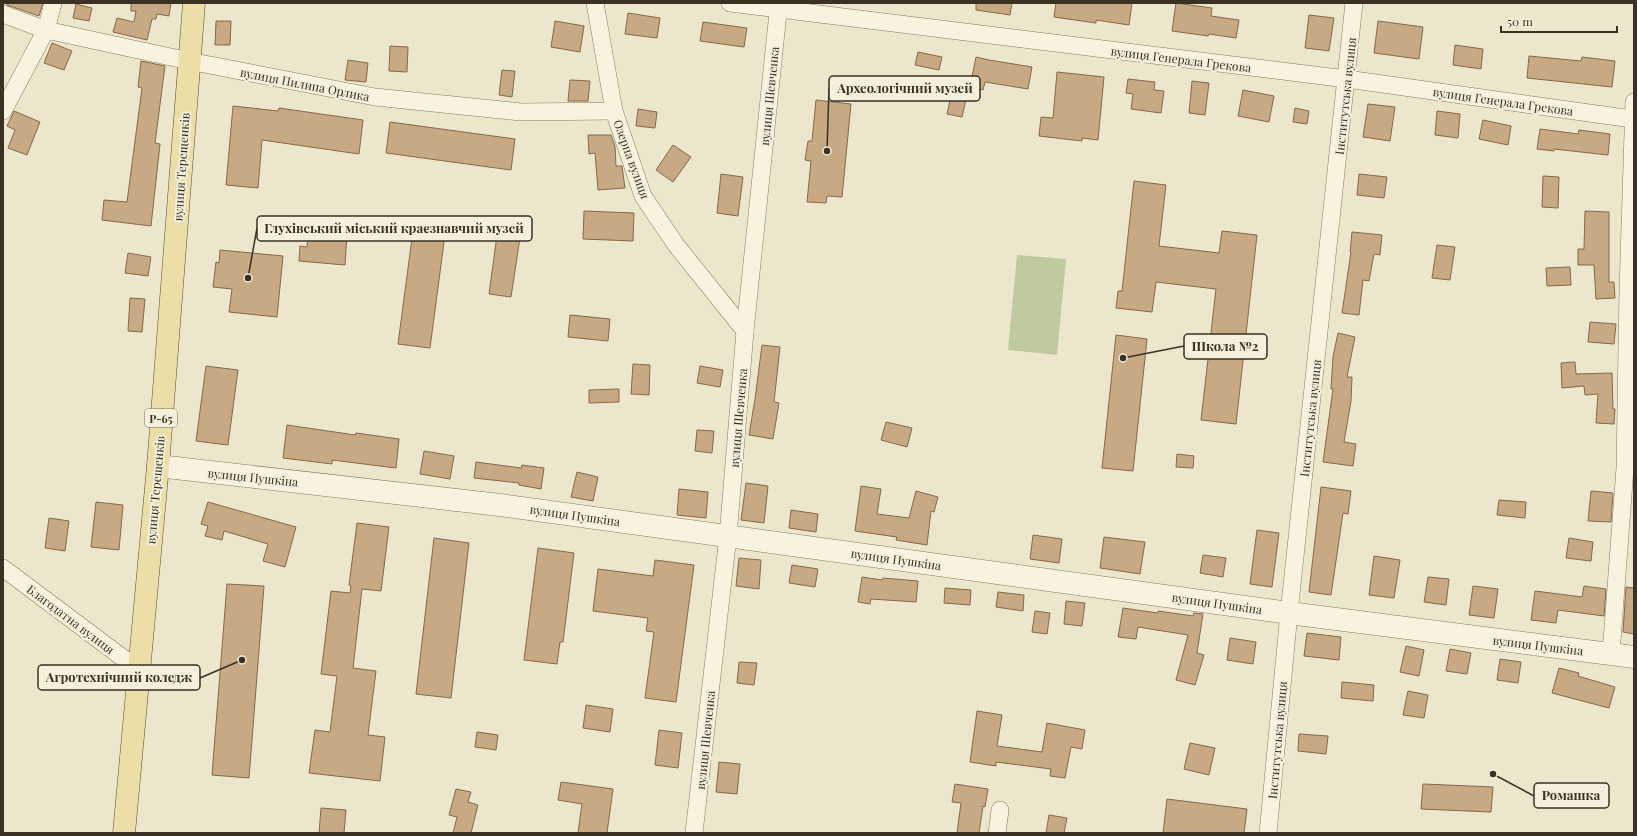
<svg xmlns="http://www.w3.org/2000/svg" width="1637" height="836" viewBox="0 0 1637 836" font-family="'Playfair Display',serif">
<style>
.green{fill:#c0caa0}
.building{fill:#c7a984;stroke:#866848}
.lines{fill:none;stroke-linecap:round;stroke-linejoin:round}
.minor-casing{stroke:#887b60;stroke-width:18}
.tertiary-casing{stroke:#887b60;stroke-width:23}
.primary-casing{stroke:#574934;stroke-width:23}
.minor{stroke:#f7f3df;stroke-width:17}
.tertiary{stroke:#f7f3df;stroke-width:22}
.primary{stroke:#ebdfa7;stroke-width:22}
.labels{text-anchor:middle;dominant-baseline:central;stroke-width:4;stroke-linejoin:round;paint-order:stroke}
.shield{fill:#f4f0db;stroke:#726a5a;stroke-width:1}
.shield-label{font-size:11px;font-weight:bold;fill:#3a3123}
.street-label{font-size:12px;fill:#3a3123;stroke:#f4f0db}
.leader{fill:none;stroke:#3a3123;stroke-width:1.5}
.callout-dot{fill:#3a3123;stroke:#f4f0db;stroke-width:1.5}
.callout{fill:#f4f0db;stroke:#3a3123;stroke-width:1.5}
.callout-label{font-size:13px;text-anchor:middle;font-weight:bold;fill:#3a3123}
</style>
<rect width="100%" height="100%" fill="#ece7cc"/>
<polygon class="green" points="1017,255 1066,259 1057,355 1008,350"/>
<g class="building">
<polygon points="7,3 43,3 39,16 7,5"/>
<polygon points="131,3 171,3 169,16 157,14 156,19 152,19 147,40 113,32 117,18 134,22 136,11 131,11"/>
<polygon points="976,3 1012,3 1010,15 976,10"/>
<polygon points="1056,3 1132,3 1129,25 1096,20 1096,23 1054,17"/>
<polygon points="1176,3 1212,8 1211,16 1239,20 1236,38 1209,34 1208,36 1172,31"/>
<polygon points="76,4 92,8 89,21 73,18"/>
<polygon points="628,13 660,18 657,38 625,34"/>
<polygon points="1309,15 1334,18 1329,51 1305,48"/>
<polygon points="216,21 231,21 230,45 215,45"/>
<polygon points="555,21 584,26 580,52 551,47"/>
<polygon points="1378,21 1423,27 1419,59 1374,53"/>
<polygon points="703,22 747,28 744,47 700,41"/>
<polygon points="52,43 72,51 64,70 44,63"/>
<polygon points="1455,45 1483,49 1481,69 1453,65"/>
<polygon points="390,46 408,47 407,72 389,71"/>
<polygon points="918,52 942,57 939,70 915,65"/>
<polygon points="1529,56 1581,61 1582,57 1615,61 1612,87 1527,78"/>
<polygon points="976,57 989,60 1032,67 1028,89 985,82 983,90 970,87"/>
<polygon points="348,60 368,63 366,82 345,80"/>
<polygon points="141,61 165,66 155,143 160,144 151,226 102,220 104,200 127,202 142,88 138,87"/>
<polygon points="502,70 515,71 512,97 499,95"/>
<polygon points="1057,72 1104,77 1098,140 1082,138 1082,141 1039,136 1041,117 1053,118"/>
<polygon points="1128,79 1155,82 1154,90 1164,91 1161,113 1131,109 1133,94 1126,93"/>
<polygon points="570,80 590,81 588,101 568,101"/>
<polygon points="1192,81 1209,83 1205,115 1189,113"/>
<polygon points="1243,90 1274,96 1269,122 1238,116"/>
<polygon points="952,91 967,95 962,117 947,114"/>
<polygon points="816,100 851,104 842,197 827,196 826,203 807,202 811,161 805,160 808,141 812,141"/>
<polygon points="1368,104 1395,107 1390,141 1363,137"/>
<polygon points="233,106 278,111 279,108 363,120 359,154 262,140 258,188 226,185"/>
<polygon points="1295,108 1309,111 1307,124 1293,122"/>
<polygon points="638,109 657,112 655,128 636,126"/>
<polygon points="14,111 40,122 27,155 8,148 15,130 7,126"/>
<polygon points="1437,111 1460,114 1458,138 1435,135"/>
<polygon points="1483,120 1511,126 1508,145 1479,139"/>
<polygon points="390,122 515,139 511,170 386,153"/>
<polygon points="1540,129 1578,134 1579,130 1610,134 1608,155 1554,149 1554,151 1537,149"/>
<polygon points="588,135 611,135 615,146 616,166 622,166 625,188 598,190 595,153 589,154"/>
<polygon points="673,145 691,157 673,182 656,170"/>
<polygon points="721,174 743,177 738,216 717,213"/>
<polygon points="1359,174 1387,177 1384,198 1357,195"/>
<polygon points="1543,176 1559,177 1558,208 1542,207"/>
<polygon points="1134,181 1166,185 1159,246 1219,253 1222,231 1257,235 1236,424 1201,420 1216,289 1156,282 1152,312 1116,308 1118,291 1122,291"/>
<polygon points="584,211 634,213 633,241 583,239"/>
<polygon points="1585,211 1609,212 1609,282 1614,282 1615,298 1596,299 1594,265 1578,265 1578,249 1584,249"/>
<polygon points="309,219 361,223 361,236 347,235 345,265 299,261 300,246 307,247"/>
<polygon points="414,223 446,227 430,348 398,344"/>
<polygon points="498,228 521,231 511,297 489,294"/>
<polygon points="1352,232 1382,235 1380,255 1374,254 1369,281 1363,280 1359,315 1342,313 1351,252 1350,252"/>
<polygon points="1437,245 1455,247 1450,280 1432,278"/>
<polygon points="220,250 283,256 277,317 229,312 232,289 213,287 216,262 219,263"/>
<polygon points="128,253 151,257 148,276 125,273"/>
<polygon points="1570,267 1571,285 1547,286 1546,268"/>
<polygon points="130,298 145,299 142,332 128,331"/>
<polygon points="570,315 610,319 608,341 568,337"/>
<polygon points="1590,322 1616,324 1614,344 1588,342"/>
<polygon points="1338,333 1355,337 1347,377 1352,377 1351,401 1344,442 1356,444 1353,466 1323,462 1333,389 1331,389 1333,357"/>
<polygon points="1116,335 1147,339 1133,471 1102,468"/>
<polygon points="762,345 780,347 774,402 779,403 773,439 749,435 755,399"/>
<polygon points="1575,362 1576,374 1612,373 1613,409 1615,409 1614,424 1596,423 1598,394 1585,395 1584,386 1562,388 1561,363"/>
<polygon points="633,364 650,365 649,395 631,394"/>
<polygon points="206,366 238,370 228,445 196,441"/>
<polygon points="700,366 723,370 720,387 697,383"/>
<polygon points="619,389 619,402 589,403 589,390"/>
<polygon points="886,422 912,428 907,447 881,440"/>
<polygon points="287,425 355,435 356,433 399,439 396,468 332,460 332,464 283,458"/>
<polygon points="697,430 714,431 712,453 695,451"/>
<polygon points="424,451 454,456 450,479 420,474"/>
<polygon points="1177,454 1194,456 1193,468 1176,467"/>
<polygon points="476,462 521,468 522,465 544,468 541,489 519,485 519,483 474,478"/>
<polygon points="577,472 598,477 593,501 571,497"/>
<polygon points="746,483 768,486 764,523 741,520"/>
<polygon points="861,486 881,489 877,514 909,518 916,491 938,497 934,512 931,511 927,545 896,540 897,537 855,531"/>
<polygon points="1321,487 1351,491 1348,514 1343,513 1331,595 1309,592"/>
<polygon points="679,489 708,492 706,518 677,515"/>
<polygon points="1591,491 1613,493 1611,522 1588,521"/>
<polygon points="1499,500 1526,502 1525,518 1497,515"/>
<polygon points="96,502 123,505 119,550 91,547"/>
<polygon points="208,502 296,527 285,567 263,561 268,544 224,531 222,540 205,536 208,526 201,524"/>
<polygon points="791,510 818,514 816,532 789,528"/>
<polygon points="49,518 69,521 65,551 45,548"/>
<polygon points="357,523 389,527 381,591 362,589 353,668 376,671 368,735 385,737 380,781 309,773 315,730 330,732 337,676 321,674 331,591 350,593 351,586 349,585"/>
<polygon points="1257,530 1279,533 1272,587 1250,584"/>
<polygon points="1033,535 1062,539 1059,563 1030,559"/>
<polygon points="1104,537 1145,542 1140,574 1100,568"/>
<polygon points="434,538 469,543 451,698 416,694"/>
<polygon points="1569,538 1593,542 1591,561 1566,558"/>
<polygon points="538,548 574,553 563,642 560,642 557,664 524,660"/>
<polygon points="1203,555 1226,558 1223,577 1200,573"/>
<polygon points="1374,556 1400,560 1394,598 1369,595"/>
<polygon points="739,558 761,560 759,589 736,586"/>
<polygon points="655,560 694,565 676,702 645,698 654,632 646,631 648,618 593,611 598,569 653,576"/>
<polygon points="792,565 818,569 815,587 789,583"/>
<polygon points="862,577 882,580 883,578 918,581 916,602 871,599 870,604 858,602"/>
<polygon points="1428,577 1449,579 1446,605 1424,602"/>
<polygon points="227,584 264,586 249,778 212,775"/>
<polygon points="1473,586 1498,589 1494,618 1469,615"/>
<polygon points="1584,586 1606,589 1604,616 1558,610 1556,623 1531,620 1535,591 1582,597"/>
<polygon points="1626,587 1634,588 1634,634 1623,632"/>
<polygon points="945,588 971,590 970,605 944,603"/>
<polygon points="998,592 1024,595 1023,611 996,607"/>
<polygon points="1066,601 1085,603 1082,626 1064,624"/>
<polygon points="1123,608 1158,613 1158,611 1193,616 1194,613 1203,614 1197,653 1204,655 1195,685 1176,680 1188,635 1138,627 1136,639 1118,637"/>
<polygon points="1035,611 1050,613 1047,634 1032,632"/>
<polygon points="1307,633 1341,637 1339,660 1304,656"/>
<polygon points="1230,638 1256,642 1253,664 1227,660"/>
<polygon points="1406,646 1424,650 1419,676 1400,672"/>
<polygon points="1450,649 1471,653 1467,674 1446,671"/>
<polygon points="1500,659 1521,662 1518,683 1497,680"/>
<polygon points="739,662 757,663 754,685 737,683"/>
<polygon points="1559,668 1579,673 1578,676 1615,687 1609,708 1552,693"/>
<polygon points="1342,682 1374,685 1373,701 1341,698"/>
<polygon points="1408,691 1428,695 1424,718 1403,715"/>
<polygon points="586,705 613,709 610,732 583,728"/>
<polygon points="977,711 1002,715 997,746 1042,752 1047,723 1085,730 1082,749 1071,747 1065,778 1050,776 1051,769 996,762 996,766 970,762"/>
<polygon points="659,730 682,733 678,768 655,765"/>
<polygon points="477,732 498,735 496,750 475,747"/>
<polygon points="1299,734 1328,736 1326,754 1298,751"/>
<polygon points="1190,743 1215,748 1209,775 1184,769"/>
<polygon points="719,762 740,764 737,794 716,792"/>
<polygon points="561,782 613,789 607,833 578,833 582,804 558,800"/>
<polygon points="955,784 988,789 985,807 983,806 979,833 957,833 961,803 952,802"/>
<polygon points="1423,784 1493,787 1491,812 1421,809"/>
<polygon points="456,789 471,792 468,802 478,805 471,833 453,833 457,817 449,815"/>
<polygon points="1167,799 1247,809 1244,833 1163,833"/>
<polygon points="321,808 346,810 344,833 319,833"/>
<polygon points="1049,815 1067,818 1064,833 1046,833"/>
</g>
<g class="lines">
<g class="minor-casing">
<g id="minor">
<polyline points="595,3 614,111 643,196 676,245 745,331"/>
<polyline points="730,3 1347,79 1632,119"/>
<polyline points="3,14 46,30 189,61 375,97 521,112 614,111"/>
<polyline points="3,111 46,30 53,3"/>
<polyline points="3,568 139,670"/>
<polyline points="1611,654 1625,468 1628,290 1634,102"/>
<polyline points="694,833 728,536 745,331 779,3"/>
<polyline points="997,833 1000,810"/>
<polyline points="1268,833 1289,613 1354,3"/>
</g>
</g>
<g class="tertiary-casing">
<polyline id="tertiary" points="158,466 500,505 1289,613 1634,657"/>
</g>
<g class="primary-casing">
<polyline id="primary" points="124,833 158,466 194,3"/>
</g>
<use href="#minor" class="minor"/>
<use href="#tertiary" class="tertiary"/>
<use href="#primary" class="primary"/>
</g>
<g class="labels">
<rect class="shield" x="145" y="409" width="32" height="18" rx="3"/>
<g class="shield-label">
<text x="161" y="418">Р-65</text>
</g>
<g class="street-label">
<text transform="translate(1181 59) rotate(7)">вулиця Генерала Грекова</text>
<text transform="translate(305 84) rotate(11)">вулиця Пилипа Орлика</text>
<text transform="translate(769 96) rotate(-84)">вулиця Шевченка</text>
<text transform="translate(1345 96) rotate(-84)">Інститутська вулиця</text>
<text transform="translate(1503 101) rotate(8)">вулиця Генерала Грекова</text>
<text transform="translate(632 159) rotate(70)">Озерна вулиця</text>
<text transform="translate(181 167) rotate(-86)">вулиця Терещенків</text>
<text transform="translate(738 418) rotate(-85)">вулиця Шевченка</text>
<text transform="translate(1310 418) rotate(-84)">Інститутська вулиця</text>
<text transform="translate(253 477) rotate(6)">вулиця Пушкіна</text>
<text transform="translate(155 490) rotate(-85)">вулиця Терещенків</text>
<text transform="translate(575 515) rotate(8)">вулиця Пушкіна</text>
<text transform="translate(896 559) rotate(8)">вулиця Пушкіна</text>
<text transform="translate(1217 603) rotate(8)">вулиця Пушкіна</text>
<text transform="translate(71 619) rotate(37)">Благодатна вулиця</text>
<text transform="translate(1538 645) rotate(7)">вулиця Пушкіна</text>
<text transform="translate(705 740) rotate(-84)">вулиця Шевченка</text>
<text transform="translate(1277 740) rotate(-85)">Інститутська вулиця</text>
</g>
</g>
<path class="leader" d="M827 151L829 88M248 278L257 228M1123 358L1184 346M242 660L200 678M1493 774L1534 796"/>
<g class="callout-dot">
<circle cx="827" cy="151" r="4"/>
<circle cx="248" cy="278" r="4"/>
<circle cx="1123" cy="358" r="4"/>
<circle cx="242" cy="660" r="4"/>
<circle cx="1493" cy="774" r="4"/>
</g>
<g class="callout">
<rect x="829" y="76" width="151" height="25" rx="4"/>
<rect x="257" y="216" width="275" height="25" rx="4"/>
<rect x="1184" y="334" width="83" height="25" rx="4"/>
<rect x="38" y="665" width="162" height="25" rx="4"/>
<rect x="1534" y="783" width="75" height="25" rx="4"/>
</g>
<g class="callout-label">
<text x="905" y="93">Археологічний музей</text>
<text x="394" y="233">Глухівський міський краєзнавчий музей</text>
<text x="1225" y="351">Школа №2</text>
<text x="119" y="682">Агротехнічний коледж</text>
<text x="1571" y="800">Ромашка</text>
</g>
<rect width="1637" height="836" fill="none" stroke="#3a3123" stroke-width="8"/>
<path d="M1501 26v6h116v-6" fill="none" stroke="#3a3123" stroke-width="2"/>
<text x="1507" y="26" font-size="12" fill="#3a3123" stroke="#f4f0db" stroke-width="3" paint-order="stroke">50 m</text>
</svg>
